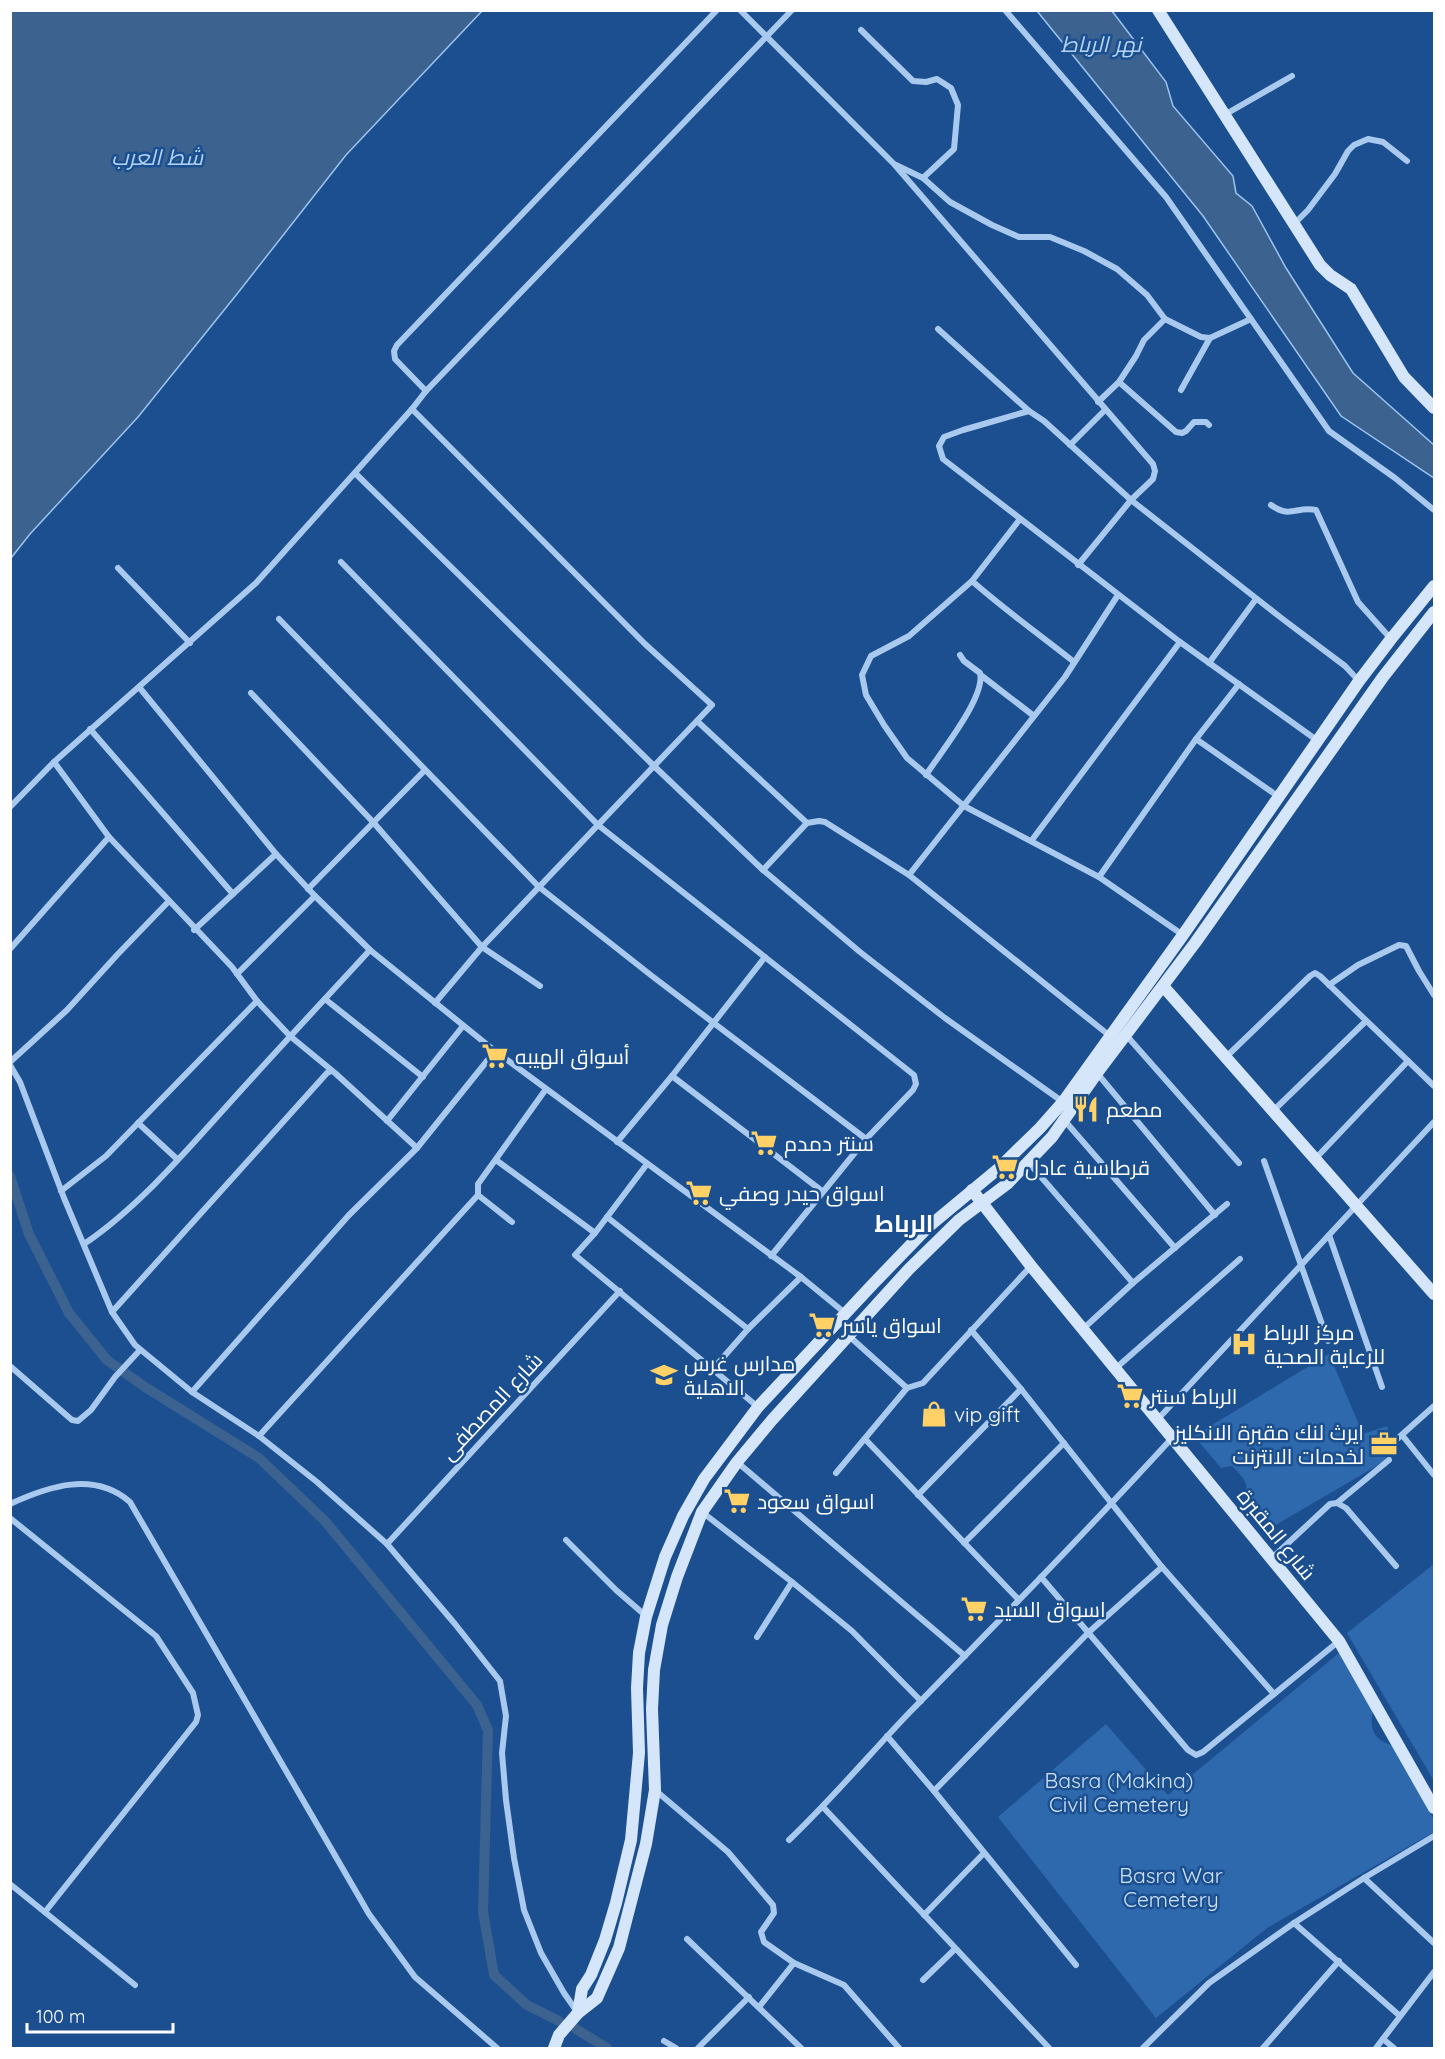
<svg xmlns="http://www.w3.org/2000/svg" width="1445" height="2059" viewBox="0 0 1445 2059" font-family="Quicksand,Cairo,sans-serif">
<style>
.green{fill:#2e69ad}
.water{fill:#3c6290;stroke:#9cc4f0;stroke-width:1.5}
.lines{fill:none;stroke-linecap:round;stroke-linejoin:round}
.canal{stroke:#3c6290;stroke-width:10}
.street{stroke:#a9c9ee;stroke-width:6}
.secondary{stroke:#d6e6fa;stroke-width:12}
.labels{text-anchor:middle;dominant-baseline:central;stroke-width:5;stroke-linejoin:round;paint-order:stroke}
.poi-label{font-size:21px;fill:#fff;stroke:#1b4f8f;text-anchor:start}
.street-label{font-size:21px;fill:#fff;stroke:#1b4f8f}
.park-label{font-size:21px;fill:#cfe3fa;stroke:#1b4f8f}
.water-label{font-size:22px;font-style:italic;fill:#b5d3f5;stroke:#1b4f8f}
.quarter-label{font-size:24px;font-weight:bold;fill:#fff;stroke:#1b4f8f}
</style>
<rect width="100%" height="100%" fill="#1b4f8f"/>
<g class="green">
<path d="M 1329,1354 L 1363,1434 L 1387,1426 L 1397,1454 L 1274,1526 L 1246,1494 C 1249,1481 1240,1475 1232,1466 L 1221,1468 L 1194,1436 Z"/>
<polygon points="1434,1564 1434,1781 1347,1633"/>
<path d="M 1339,1653 L 1373,1710 C 1369,1731 1374,1740 1394,1746 L 1434,1820 L 1434,1832 L 1267,1928 L 1156,2018 L 998,1817 L 1106,1724 L 1168,1795 Z"/>
</g>
<g class="water">
<polygon points="11,10 482,11 346,155 237,294 138,417 30,534 11,558"/>
<polygon points="1037,11 1112,11 1166,82 1173,106 1233,176 1236,193 1252,206 1286,268 1353,373 1434,445 1434,478 1341,416 1203,216"/>
</g>
<g class="lines">
<g class="canal">
<polyline points="10,1176 29,1234 69,1313 107,1360 145,1387 259,1458 325,1521 477,1705 488,1730 483,1912 494,1975 527,2005 559,2021"/>
<polyline points="576,2029 607,2048"/>
</g>
<g class="street">
<polyline points="740,10 894,164 1153,464 1155,471 1153,479 1131,500 1078,565"/>
<polyline points="1005,10 1166,197 1329,431 1395,478 1434,510"/>
<polyline points="861,30 913,81 926,82 937,79 951,88 958,105 954,149 923,178"/>
<polyline points="1226,114 1292,76"/>
<polyline points="896,165 923,178 950,202 992,225 1019,237 1050,237 1084,251 1117,269 1147,295 1165,319 1201,337 1210,338 1251,319"/>
<polyline points="1295,223 1308,210 1335,174 1348,151 1354,145 1368,139 1383,142 1407,161"/>
<polyline points="938,329 1029,411"/>
<polyline points="1119,382 1176,432 1182,433 1186,431 1194,422 1206,422 1209,425"/>
<polyline points="1181,390 1210,338"/>
<polyline points="426,391 395,359 394,351 397,345 717,10"/>
<polyline points="1098,402 1119,382 1136,356 1144,340 1165,319"/>
<polyline points="412,409 645,644 712,705 482,947 435,1003"/>
<polyline points="1070,445 1105,410"/>
<polyline points="355,473 654,766 763,870 860,952 945,1018 1063,1102"/>
<path d="M 1271,505 C 1290,519 1296,506 1316,510 L 1358,602 L 1391,639"/>
<polyline points="1020,519 972,581 909,636 871,656 862,675 866,695 884,725 907,758 964,806 1099,877 1183,935"/>
<polyline points="341,562 598,825 914,1075 916,1084 913,1090 866,1139 771,1256"/>
<polyline points="118,568 190,643"/>
<path d="M 972,581 C 1005,610 1040,635 1074,662"/>
<polyline points="279,619 539,887 652,976 866,1139"/>
<polyline points="1209,663 1256,599"/>
<polyline points="982,676 1034,716"/>
<polyline points="139,687 276,854 315,896 370,950 495,1051 801,1277 845,1313"/>
<polyline points="251,693 373,822 482,947 540,986"/>
<polyline points="697,721 807,823"/>
<polyline points="90,729 233,894"/>
<polyline points="1196,739 1279,797"/>
<polyline points="1318,741 1180,642 943,459 939,446 944,437 963,430 1029,411 1044,421 1131,500 1280,617 1345,666 1359,681"/>
<polyline points="54,762 109,837 232,967 257,1001 290,1036 335,1073 417,1148"/>
<path d="M 926,775 C 940,753 986,697 980,673 L 964,661 L 960,655"/>
<polyline points="10,807 54,762 256,583 412,409 426,391 792,10"/>
<polyline points="1032,840 1180,642"/>
<polyline points="763,870 807,823 819,821 825,822 909,875 1110,1036"/>
<polyline points="909,875 1065,677 1118,595"/>
<polyline points="1099,877 1196,739 1239,684"/>
<polyline points="308,889 425,770"/>
<polyline points="194,930 276,854"/>
<polyline points="10,949 109,837"/>
<polyline points="237,974 315,896"/>
<polyline points="1329,985 1358,965 1399,945 1406,946 1419,971 1434,995"/>
<polyline points="325,999 423,1077"/>
<polyline points="1126,1035 1239,1163"/>
<polyline points="1226,1057 1310,976 1315,973 1320,976 1434,1086"/>
<polyline points="10,1062 67,1010 117,955 169,901"/>
<polyline points="10,1065 20,1082 64,1198 112,1312 135,1345 192,1392 259,1436 317,1482 387,1544 455,1624 500,1681 506,1716 502,1753 506,1800 514,1858 524,1910 541,1953 564,1993 578,2013"/>
<polyline points="1097,1073 1215,1215"/>
<polyline points="672,1076 822,1191"/>
<polyline points="1273,1111 1366,1021"/>
<polyline points="387,1121 463,1026"/>
<polyline points="1065,1121 1175,1248"/>
<polyline points="138,1123 177,1159"/>
<polyline points="617,1142 672,1076 765,957"/>
<polyline points="1316,1158 1408,1061"/>
<polyline points="496,1160 595,1233"/>
<polyline points="1264,1161 1328,1341"/>
<polyline points="1029,1163 1133,1283"/>
<polyline points="647,1164 595,1233 575,1255 758,1407"/>
<polyline points="61,1191 106,1156 257,1001"/>
<polyline points="607,1217 748,1329"/>
<polyline points="512,1222 478,1195 478,1184 546,1089"/>
<polyline points="1329,1235 1382,1387"/>
<path d="M 84,1244 C 140,1206 189,1148 234,1098 C 279,1048 325,999 370,950"/>
<polyline points="112,1312 327,1073 331,1071"/>
<polyline points="1084,1328 1133,1283 1227,1204"/>
<polyline points="971,1330 1021,1389 1162,1567 1274,1694"/>
<polyline points="850,1337 907,1388"/>
<polyline points="10,1366 72,1420 78,1421 91,1410 115,1377 140,1350"/>
<polyline points="1116,1368 1240,1259"/>
<polyline points="713,1369 748,1329 801,1277"/>
<polyline points="192,1392 349,1215 417,1148 495,1051"/>
<polyline points="1158,1419 1434,1122"/>
<polyline points="1402,1435 1434,1475"/>
<polyline points="259,1436 478,1195"/>
<polyline points="865,1439 1018,1599"/>
<polyline points="1396,1440 1434,1406"/>
<polyline points="737,1462 965,1656"/>
<polyline points="836,1473 907,1388 923,1383 1031,1266"/>
<polyline points="918,1495 1021,1389"/>
<polyline points="1337,1503 1346,1508 1396,1566"/>
<path d="M 10,1504 C 49,1486 94,1471 130,1502 L 369,1914 L 415,1977 L 497,2048"/>
<polyline points="702,1512 792,1582 852,1631 921,1701"/>
<polyline points="10,1518 156,1636 193,1693 198,1715 196,1722 45,1912"/>
<polyline points="566,1540 616,1590 646,1616"/>
<polyline points="964,1543 1064,1443"/>
<polyline points="387,1544 620,1291"/>
<polyline points="1272,1558 1330,1504 1337,1503 1389,1460"/>
<polyline points="1041,1577 1188,1750 1196,1755 1203,1752 1339,1641"/>
<polyline points="757,1637 792,1582"/>
<polyline points="887,1736 934,1791 1076,1965"/>
<polyline points="655,1790 728,1852 773,1905 774,1913 761,1932 764,1942 794,1963 844,1985 899,2048"/>
<polyline points="934,1791 1089,1632 1162,1567"/>
<polyline points="823,1807 1049,2048"/>
<path d="M 789,1840 C 831,1800 868,1756 908,1714 C 997,1623 1086,1532 1172,1438"/>
<polyline points="1364,1878 1434,1943"/>
<polyline points="10,1884 135,1985"/>
<polyline points="924,1915 984,1853"/>
<polyline points="1294,1923 1400,2016"/>
<polyline points="687,1939 801,2048"/>
<polyline points="923,1980 955,1949"/>
<polyline points="759,2007 794,1963"/>
<polyline points="1383,2039 1394,2048"/>
<polyline points="664,2041 676,2048"/>
<polyline points="698,2048 749,1997"/>
<polyline points="1143,2048 1209,1983 1294,1923 1364,1878 1434,1836"/>
<polyline points="1263,2048 1339,1961"/>
<polyline points="1376,2048 1434,1972"/>
</g>
<g class="secondary">
<polyline points="1158,10 1320,265 1330,275 1351,289 1404,377 1434,408"/>
<polyline points="1163,986 1434,1294"/>
<polyline points="972,1190 1031,1266 1339,1641 1434,1808"/>
<polyline points="578,2013 582,1989 591,1975 605,1940 616,1903 631,1840 639,1753 637,1688 639,1653 646,1617 665,1557 683,1516 704,1479 758,1407 873,1284 927,1228 998,1169 1040,1128 1063,1102 1183,935 1359,681 1391,639 1434,586"/>
<polyline points="554,2048 559,2035 578,2013 597,1998 619,1948 646,1844 655,1790 652,1709 654,1670 662,1625 677,1577 702,1512 737,1462 772,1420 909,1269 959,1220 1007,1184 1052,1137 1097,1073 1195,943 1383,677 1434,612"/>
</g>
</g>
<defs>
<g id="supermarket-bare" transform="scale(2.07)"><path d="M-6-5.5h2.5l.6 2H6L4.5 2H-2.5L-4.4-4H-6ZM-1.5 3.2a1.3 1.3 0 1 0 .1 0ZM3 3.2a1.3 1.3 0 1 0 .1 0Z" fill="#ffd166" stroke="#1b4f8f" stroke-width="2.5" paint-order="stroke"/></g>
<g id="restaurant-bare" transform="scale(2.07)"><path d="M-5-6h1v4h1v-4h1v4h1v-4h1v5L-1.5 .5V6h-2V.5L-5-1ZM5-6V6H3V1.5H1.5Q1.5-4 5-6Z" fill="#ffd166" stroke="#1b4f8f" stroke-width="2.5" paint-order="stroke"/></g>
<g id="hospital-bare" transform="scale(2.07)"><path d="M-5-5h3v3.5h4V-5h3V5h-3V1.5h-4V5h-3Z" fill="#ffd166" stroke="#1b4f8f" stroke-width="2.5" paint-order="stroke"/></g>
<g id="school-bare" transform="scale(2.07)"><path d="M0-5L7-2L0 1L-7-2ZM-4 1L0 2.5L4 1V4Q0 6-4 4Z" fill="#ffd166" stroke="#1b4f8f" stroke-width="2.5" paint-order="stroke"/></g>
<g id="shop-bare" transform="scale(2.07)"><path d="M-5-2.5h2.3a2.7 3.5 0 0 1 5.4 0H5L5.5 6h-11ZM-1.5-2.5h3a1.5 2.3 0 0 0-3 0Z" fill="#ffd166" stroke="#1b4f8f" stroke-width="2.5" paint-order="stroke"/></g>
<g id="office-bare" transform="scale(2.07)"><path d="M-6-3h4V-5.5h4V-3h4V5H-6ZM-1-4.5V-3h2v-1.5ZM-6 0V1H6V0Z" fill="#ffd166" stroke="#1b4f8f" stroke-width="2.5" paint-order="stroke"/></g>
</defs>
<g fill-rule="evenodd">
<use href="#supermarket-bare" x="495" y="1056"/>
<use href="#restaurant-bare" x="1086" y="1109"/>
<use href="#supermarket-bare" x="764" y="1143"/>
<use href="#supermarket-bare" x="1005" y="1167"/>
<use href="#supermarket-bare" x="699" y="1193"/>
<use href="#supermarket-bare" x="822" y="1325"/>
<use href="#hospital-bare" x="1244" y="1344"/>
<use href="#school-bare" x="664" y="1375"/>
<use href="#supermarket-bare" x="1130" y="1396"/>
<use href="#shop-bare" x="934" y="1414"/>
<use href="#office-bare" x="1384" y="1444"/>
<use href="#supermarket-bare" x="737" y="1501"/>
<use href="#supermarket-bare" x="974" y="1609"/>
</g>
<g class="labels">
<g class="poi-label">
<text x="515" y="1056">أسواق الهيبه</text>
<text x="1106" y="1109">مطعم</text>
<text x="784" y="1143">سنتر دمدم</text>
<text x="1025" y="1167">قرطاسية عادل</text>
<text x="719" y="1193">اسواق حيدر وصفي</text>
<text x="842" y="1325">اسواق ياسر</text>
<text x="1264" y="1332">مركز الرباط<tspan x="1264" dy="24">للرعاية الصحية</tspan></text>
<text x="684" y="1363">مدارس غرس<tspan x="684" dy="24">الاهلية</tspan></text>
<text x="1150" y="1396">الرباط سنتر</text>
<text x="954" y="1414">vip gift</text>
<text x="1364" y="1432" text-anchor="end">ايرث لنك مقبرة الانكليز<tspan x="1364" dy="24">لخدمات الانترنت</tspan></text>
<text x="757" y="1501">اسواق سعود</text>
<text x="994" y="1609">اسواق السيد</text>
</g>
<g class="street-label">
<text transform="translate(491 1406) rotate(-47)">شارع المصطفى</text>
<text transform="translate(1277 1534) rotate(51)">شارع المقبرة</text>
</g>
<g class="park-label">
<text x="1119" y="1780">Basra (Makina)<tspan x="1119" dy="24">Civil Cemetery</tspan></text>
<text x="1171" y="1875">Basra War<tspan x="1171" dy="24">Cemetery</tspan></text>
</g>
<g class="water-label">
<text x="1101" y="44">نهر الرباط</text>
<text x="157" y="157">شط العرب</text>
</g>
<g class="quarter-label">
<text x="904" y="1223">الرباط</text>
</g>
</g>
<rect width="1445" height="2059" fill="none" stroke="#ffffff" stroke-width="24"/>
<path d="M27 2023v9h146v-9" fill="none" stroke="#ffffff" stroke-width="3"/>
<text x="36" y="2023" font-size="18" fill="#ffffff" stroke="#1b4f8f" stroke-width="4.5" paint-order="stroke">100 m</text>
</svg>
